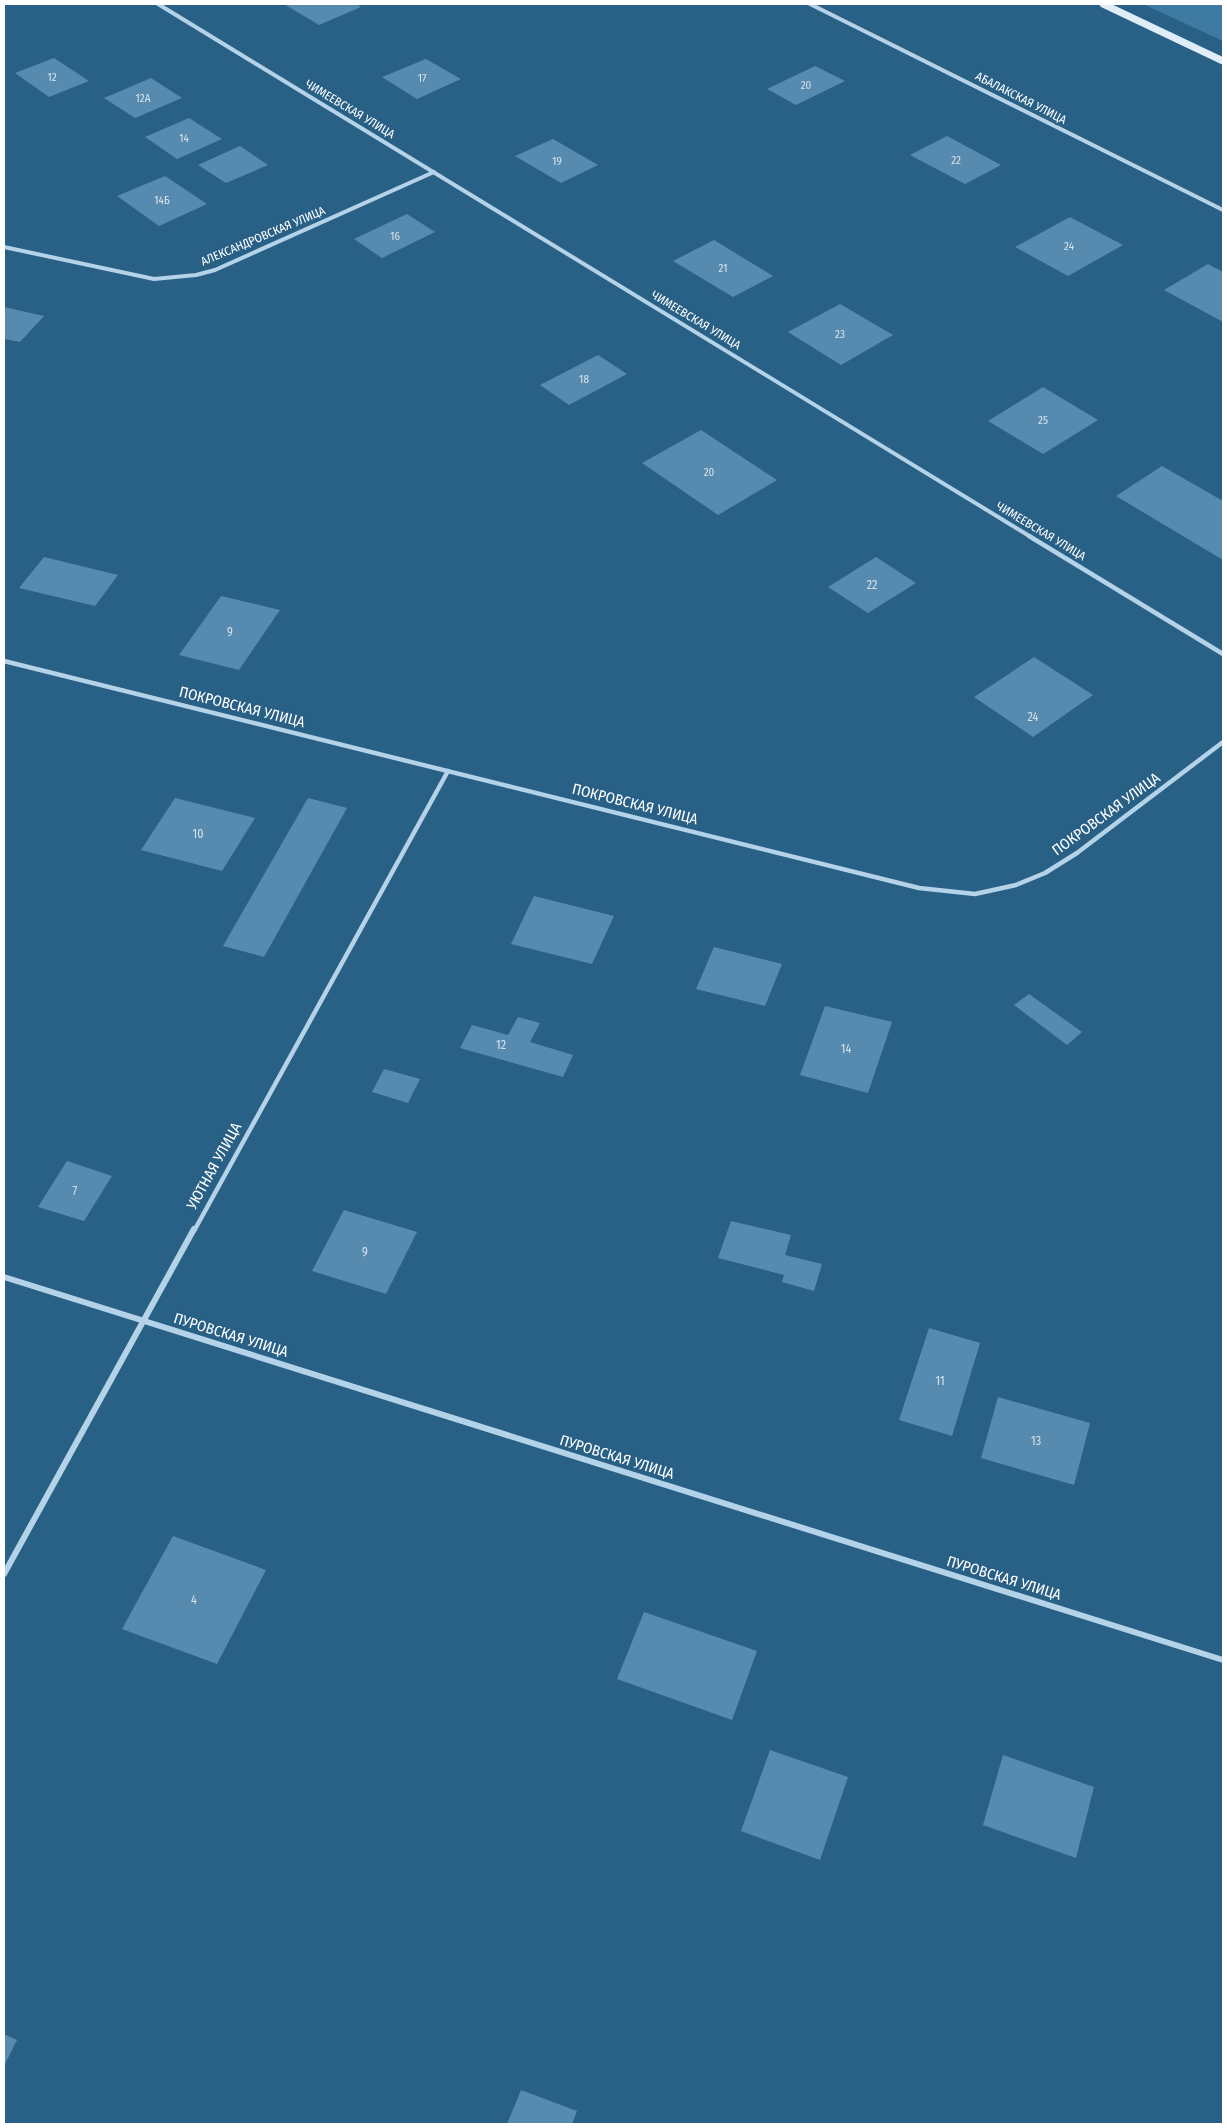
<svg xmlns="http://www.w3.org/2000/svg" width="1227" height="2128" viewBox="0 0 1227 2128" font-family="'Fira Sans Condensed',sans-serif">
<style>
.green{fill:#3e7aa2}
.building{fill:#568baf}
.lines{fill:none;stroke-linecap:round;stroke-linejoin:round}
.street-far2{stroke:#b4d3e8;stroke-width:4}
.street-far1{stroke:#b4d3e8;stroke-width:4.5}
.street{stroke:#b4d3e8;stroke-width:6}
.secondary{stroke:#deedf7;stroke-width:7}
.labels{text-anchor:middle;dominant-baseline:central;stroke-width:4.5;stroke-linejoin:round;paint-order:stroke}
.far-number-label{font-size:11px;fill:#d5e2eb}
.far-street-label{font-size:12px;fill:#fff;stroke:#296086}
.number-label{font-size:12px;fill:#d5e2eb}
.street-label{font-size:15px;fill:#fff;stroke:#296086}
</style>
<rect width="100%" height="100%" fill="#296086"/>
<polygon class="green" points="1143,4 1223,4 1223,41"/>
<g class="building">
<polygon points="284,4 356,4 361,7 319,25"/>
<polygon points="54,58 89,81 49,97 15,73"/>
<polygon points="426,59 461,79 417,99 382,77"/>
<polygon points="815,66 845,81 796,105 767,89"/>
<polygon points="151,78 182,98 135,118 104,98"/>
<polygon points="189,118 222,139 177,159 145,137"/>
<polygon points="947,136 1001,165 965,184 910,155"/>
<polygon points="553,139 598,165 561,183 515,156"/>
<polygon points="240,146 268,165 226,183 198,165"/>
<polygon points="165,176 207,204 159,226 117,196"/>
<polygon points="407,214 435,232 382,258 354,239"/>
<polygon points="1070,217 1123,245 1068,276 1015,247"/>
<polygon points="714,240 773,276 733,297 673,261"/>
<polygon points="1208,264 1223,272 1223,322 1164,290"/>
<polygon points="840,304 893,335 841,365 788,332"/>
<polygon points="4,307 44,316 20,342 4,339"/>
<polygon points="598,355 627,374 569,405 540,385"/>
<polygon points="1043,387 1098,420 1043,454 988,421"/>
<polygon points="701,430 777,480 718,515 642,463"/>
<polygon points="1162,466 1223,501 1223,560 1116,496"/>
<polygon points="44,557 118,575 95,606 19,588"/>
<polygon points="876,557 916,583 868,613 828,587"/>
<polygon points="221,596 280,610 239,670 179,655"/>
<polygon points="1034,657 1093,695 1033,737 974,697"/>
<polygon points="175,798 255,818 222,871 141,850"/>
<polygon points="308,798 347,808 264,957 223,946"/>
<polygon points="534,896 614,916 592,964 511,944"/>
<polygon points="714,947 782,964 765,1006 696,989"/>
<polygon points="1029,994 1082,1032 1067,1045 1014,1005"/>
<polygon points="825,1006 892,1022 868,1093 800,1075"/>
<polygon points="518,1017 540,1023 530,1042 573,1055 563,1077 460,1048 472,1025 508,1035"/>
<polygon points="384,1069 420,1079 408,1103 372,1092"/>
<polygon points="67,1161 112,1176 84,1221 38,1207"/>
<polygon points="344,1210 417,1232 386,1294 312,1271"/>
<polygon points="731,1221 791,1235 785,1255 822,1264 814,1291 782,1282 784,1275 718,1258"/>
<polygon points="929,1328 980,1343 952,1436 899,1420"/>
<polygon points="998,1397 1090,1423 1074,1485 981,1458"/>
<polygon points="173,1536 266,1570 217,1664 122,1629"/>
<polygon points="644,1612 757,1651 732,1720 617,1679"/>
<polygon points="770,1750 848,1777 820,1860 741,1831"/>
<polygon points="1003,1755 1094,1787 1076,1858 983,1825"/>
<polygon points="4,2034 17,2040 4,2066"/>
<polygon points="521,2090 577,2111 572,2124 507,2124"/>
</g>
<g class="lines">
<g class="street-far2">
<polyline points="158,4 1031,537"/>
<polyline points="810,4 1223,210"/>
<polyline points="4,247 154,279 196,275 215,270 434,172"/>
</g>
<g class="street-far1">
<polyline points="1029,536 1223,654"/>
<polyline points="4,661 919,888 975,894 1016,885 1045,873 1077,853 1223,742"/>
<polyline points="194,1231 448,771"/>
</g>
<g class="street">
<polyline points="4,1277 1223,1660"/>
<polyline points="4,1574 194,1229"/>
</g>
<polyline class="secondary" points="1103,4 1223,61"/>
</g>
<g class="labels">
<g class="far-number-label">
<text x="52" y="77">12</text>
<text x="422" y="78">17</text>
<text x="806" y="85">20</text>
<text x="143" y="98">12А</text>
<text x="184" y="138">14</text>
<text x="956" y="160">22</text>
<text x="557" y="161">19</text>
<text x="162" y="200">14Б</text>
<text x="395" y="236">16</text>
<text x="1069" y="246">24</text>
<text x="723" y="268">21</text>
<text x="840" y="334">23</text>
<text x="584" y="379">18</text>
<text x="1043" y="420">25</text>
<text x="709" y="472">20</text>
</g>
<g class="far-street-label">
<text transform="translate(1021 98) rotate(27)">АБАЛАКСКАЯ УЛИЦА</text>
<text transform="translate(350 109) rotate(31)">ЧИМЕЕВСКАЯ УЛИЦА</text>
<text transform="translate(263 236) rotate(-23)">АЛЕКСАНДРОВСКАЯ УЛИЦА</text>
<text transform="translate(696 320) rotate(31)">ЧИМЕЕВСКАЯ УЛИЦА</text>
<text transform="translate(1041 531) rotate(31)">ЧИМЕЕВСКАЯ УЛИЦА</text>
</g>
<g class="number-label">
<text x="872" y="585">22</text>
<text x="230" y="632">9</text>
<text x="1033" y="717">24</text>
<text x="198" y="834">10</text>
<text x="501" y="1045">12</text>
<text x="846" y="1049">14</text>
<text x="75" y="1191">7</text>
<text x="365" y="1252">9</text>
<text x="940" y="1381">11</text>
<text x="1036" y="1441">13</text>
<text x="194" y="1600">4</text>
</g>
<g class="street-label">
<text transform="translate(242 707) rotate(14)">ПОКРОВСКАЯ УЛИЦА</text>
<text transform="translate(635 804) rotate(14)">ПОКРОВСКАЯ УЛИЦА</text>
<text transform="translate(1106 814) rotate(-36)">ПОКРОВСКАЯ УЛИЦА</text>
<text transform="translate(214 1166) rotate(-61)">УЮТНАЯ УЛИЦА</text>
<text transform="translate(231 1335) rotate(17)">ПУРОВСКАЯ УЛИЦА</text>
<text transform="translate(617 1457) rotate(17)">ПУРОВСКАЯ УЛИЦА</text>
<text transform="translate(1004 1578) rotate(17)">ПУРОВСКАЯ УЛИЦА</text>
</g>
</g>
<rect width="1227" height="2128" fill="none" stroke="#ffffff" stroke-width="10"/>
</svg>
